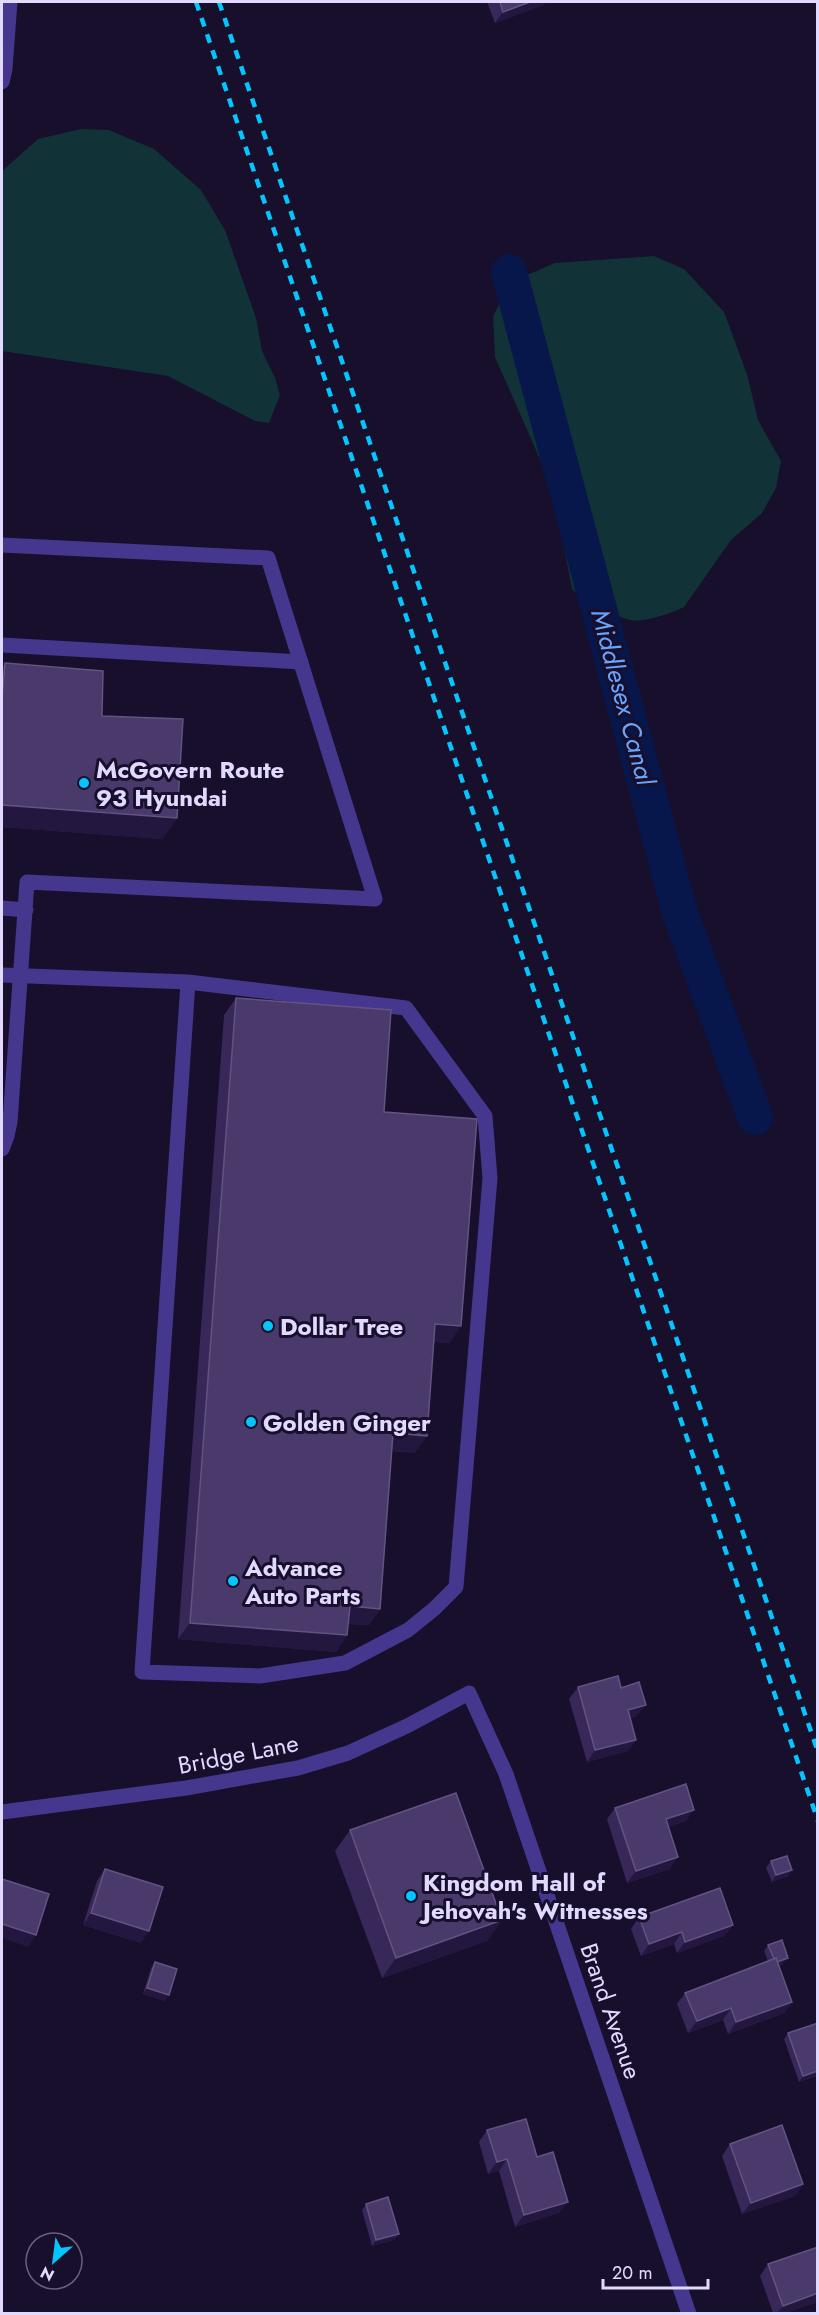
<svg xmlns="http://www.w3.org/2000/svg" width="819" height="2315" viewBox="0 0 819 2315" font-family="Jost,sans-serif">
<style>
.green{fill:#113236}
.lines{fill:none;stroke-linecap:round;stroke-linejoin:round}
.canal{stroke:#07174c;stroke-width:36}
.minor{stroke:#45378d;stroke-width:15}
.rail{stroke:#05c5ff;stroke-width:4.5;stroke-dasharray:9 8;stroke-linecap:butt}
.wall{fill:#382759}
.shaded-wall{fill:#23163f}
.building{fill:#4a3a6b;stroke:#625382;stroke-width:1.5}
.poi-dot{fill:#05c5ff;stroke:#170f2b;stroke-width:2}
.labels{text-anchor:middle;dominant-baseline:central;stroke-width:6;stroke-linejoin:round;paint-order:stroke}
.poi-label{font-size:24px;font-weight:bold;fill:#e2d9ff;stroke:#170f2b;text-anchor:start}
.street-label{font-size:24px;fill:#e2d9ff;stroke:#170f2b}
.water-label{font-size:26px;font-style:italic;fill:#67a5ff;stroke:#170f2b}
</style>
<rect width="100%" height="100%" fill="#170f2b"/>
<g class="green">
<polygon points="81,129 109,130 154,149 201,190 225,230 256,318 262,351 275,378 280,395 269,423 255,421 168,376 2,351 2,171 38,139"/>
<path d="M 654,256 L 684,269 L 724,312 L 747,374 L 758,420 L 781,461 L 776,488 L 762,513 L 731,540 L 684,607 C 673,613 642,623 630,620 C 613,615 585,601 572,589 L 553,489 L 495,357 L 493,317 L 505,291 L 527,275 L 555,263 Z"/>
</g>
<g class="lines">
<polyline class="canal" points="509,272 680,913 755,1117"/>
<g class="minor">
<polyline points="2,82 5,69 10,2"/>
<polyline points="2,545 268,558 375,899 27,882 10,1122 7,1136 2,1149"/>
<polyline points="2,645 301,662"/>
<polyline points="2,908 26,910"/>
<polyline points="2,975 188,982 406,1008 485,1116 490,1178 456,1587 434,1609 408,1630 345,1663 260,1676 142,1672 188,982"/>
<polyline points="2,1812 186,1788 298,1768 348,1753 407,1726 469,1693 506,1774 689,2314"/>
</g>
<g class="rail">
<polyline points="196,2 818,1821"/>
<polyline points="219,2 818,1752"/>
</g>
</g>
<g class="wall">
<polygon points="487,2 546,2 543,5 495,23"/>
<polygon points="5,663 102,716 177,818 162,839 2,827 2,668"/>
<polygon points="236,998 384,1112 450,1343 434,1342 415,1453 392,1451 380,1609 369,1625 348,1624 347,1635 336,1652 178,1639 224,1015"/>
<polygon points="578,1687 621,1688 637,1716 630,1718 636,1740 628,1751 587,1762 569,1699"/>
<polygon points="615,1808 686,1821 669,1827 670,1869 627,1883 607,1819"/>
<polygon points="350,1830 502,1920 487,1941 382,1978 335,1851"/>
<polygon points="771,1861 788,1876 772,1882 766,1868"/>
<polygon points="105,1869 141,1943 83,1925 97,1881"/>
<polygon points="639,1917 733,1925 724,1936 677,1953 674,1944 641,1956 631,1929"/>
<polygon points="768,1945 783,1964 779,1966 792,2002 784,2013 728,2034 723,2020 688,2033 677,2004 685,1993 768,1961 764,1951"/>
<polygon points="155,1962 165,2001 143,1994 151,1968"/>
<polygon points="818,2023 818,2076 799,2082 784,2039 788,2033"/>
<polygon points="487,2130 537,2157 559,2213 515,2227 499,2171 488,2174 479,2142"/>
<polygon points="730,2144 803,2184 795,2196 742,2214 722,2156"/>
<polygon points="366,2204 399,2234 394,2240 372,2246 362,2210"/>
<polygon points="818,2247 818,2302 785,2313 773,2313 760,2276 768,2264"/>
</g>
<g class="shaded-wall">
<polygon points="530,2 546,2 543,5 495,23 503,12"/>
<polygon points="2,805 177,818 162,839 2,827"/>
<polygon points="435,1324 461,1326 450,1343 424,1341"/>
<polygon points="393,1433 427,1436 415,1453 382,1450"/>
<polygon points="350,1606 380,1609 369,1625 338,1623"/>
<polygon points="190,1623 347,1635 336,1652 178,1639"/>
<polygon points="646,1705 637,1716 620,1721 628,1710"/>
<polygon points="636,1740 628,1751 587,1762 595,1750"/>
<polygon points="694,1810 686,1821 658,1831 666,1819"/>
<polygon points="678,1857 670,1869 627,1883 636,1871"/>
<polygon points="792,1870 788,1876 772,1882 776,1875"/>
<polygon points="91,1913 149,1931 141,1943 83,1925"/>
<polygon points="502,1920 487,1941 382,1978 396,1958"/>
<polygon points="2,1924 36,1935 28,1947 2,1938"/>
<polygon points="733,1925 724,1936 677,1953 685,1942"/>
<polygon points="682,1932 674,1944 641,1956 649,1944"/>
<polygon points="788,1958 783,1964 771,1968 775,1962"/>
<polygon points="147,1988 169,1995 165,2001 143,1994"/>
<polygon points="792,2002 784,2013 728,2034 736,2022"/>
<polygon points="731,2008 723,2020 688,2033 697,2021"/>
<polygon points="818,2071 818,2076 799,2082 803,2076"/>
<polygon points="507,2159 499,2171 488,2174 497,2162"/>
<polygon points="803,2184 795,2196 742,2214 751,2203"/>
<polygon points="568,2202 559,2213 515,2227 524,2215"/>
<polygon points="399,2234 394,2240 372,2246 376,2240"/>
<polygon points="818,2293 818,2302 785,2313 777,2313 783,2306"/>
</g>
<g class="building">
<polygon points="500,2 530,2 503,12"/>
<polygon points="5,663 103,671 102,716 183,719 177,818 2,805 2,699"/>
<polygon points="236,998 391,1010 384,1112 477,1119 461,1326 435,1324 427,1436 393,1433 380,1609 350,1606 347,1635 190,1623"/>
<polygon points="618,1676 621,1688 639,1682 646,1705 628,1710 636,1740 595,1750 578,1687"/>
<polygon points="686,1784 694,1810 666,1819 678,1857 636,1871 615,1808"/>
<polygon points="456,1793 502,1920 396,1958 350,1830"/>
<polygon points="787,1856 792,1870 776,1875 771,1861"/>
<polygon points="105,1869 163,1887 149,1931 91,1913"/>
<polygon points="2,1879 49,1894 36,1935 2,1924"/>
<polygon points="720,1888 733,1925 685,1942 682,1932 649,1944 639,1917"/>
<polygon points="782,1940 788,1958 777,1962 776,1958 774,1959 768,1945"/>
<polygon points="776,1958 792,2002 736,2022 731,2008 697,2021 685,1993"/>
<polygon points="155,1962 177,1969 169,1995 147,1988"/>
<polygon points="818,2023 818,2071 803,2076 788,2033"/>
<polygon points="526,2119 537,2157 553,2152 568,2202 524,2215 507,2159 497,2162 487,2130"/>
<polygon points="782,2125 803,2184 751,2203 730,2144"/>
<polygon points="388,2197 399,2234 376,2240 366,2204"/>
<polygon points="818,2247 818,2293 783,2306 768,2264"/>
</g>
<g class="poi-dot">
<circle cx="84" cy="783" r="6"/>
<circle cx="268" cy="1326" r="6"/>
<circle cx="251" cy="1422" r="6"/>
<circle cx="233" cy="1581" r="6"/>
<circle cx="411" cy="1896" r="6"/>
</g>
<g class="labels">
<g class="poi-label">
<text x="96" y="769">McGovern Route<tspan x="96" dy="28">93 Hyundai</tspan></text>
<text x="280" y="1326">Dollar Tree</text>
<text x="263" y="1422">Golden Ginger</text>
<text x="245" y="1567">Advance<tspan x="245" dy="28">Auto Parts</tspan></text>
<text x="423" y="1882">Kingdom Hall of<tspan x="423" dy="28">Jehovah's Witnesses</tspan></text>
</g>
<g class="street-label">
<text transform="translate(238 1754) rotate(-11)">Bridge Lane</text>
<text transform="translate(611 2011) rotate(71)">Brand Avenue</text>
</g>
<g class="water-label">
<text transform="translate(623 697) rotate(75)">Middlesex Canal</text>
</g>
</g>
<rect width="819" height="2315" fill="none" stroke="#e2d9ff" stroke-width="6"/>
<g transform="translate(54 2261) rotate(208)"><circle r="28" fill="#170f2b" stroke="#686080" stroke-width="1.5"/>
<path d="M0-4.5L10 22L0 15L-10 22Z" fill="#05c5ff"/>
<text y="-9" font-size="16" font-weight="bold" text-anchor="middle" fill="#e2d9ff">N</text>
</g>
<path d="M603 2279v9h105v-9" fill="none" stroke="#e2d9ff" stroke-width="3"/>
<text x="612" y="2279" font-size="18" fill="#e2d9ff" stroke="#170f2b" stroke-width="4.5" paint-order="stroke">20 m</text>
</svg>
